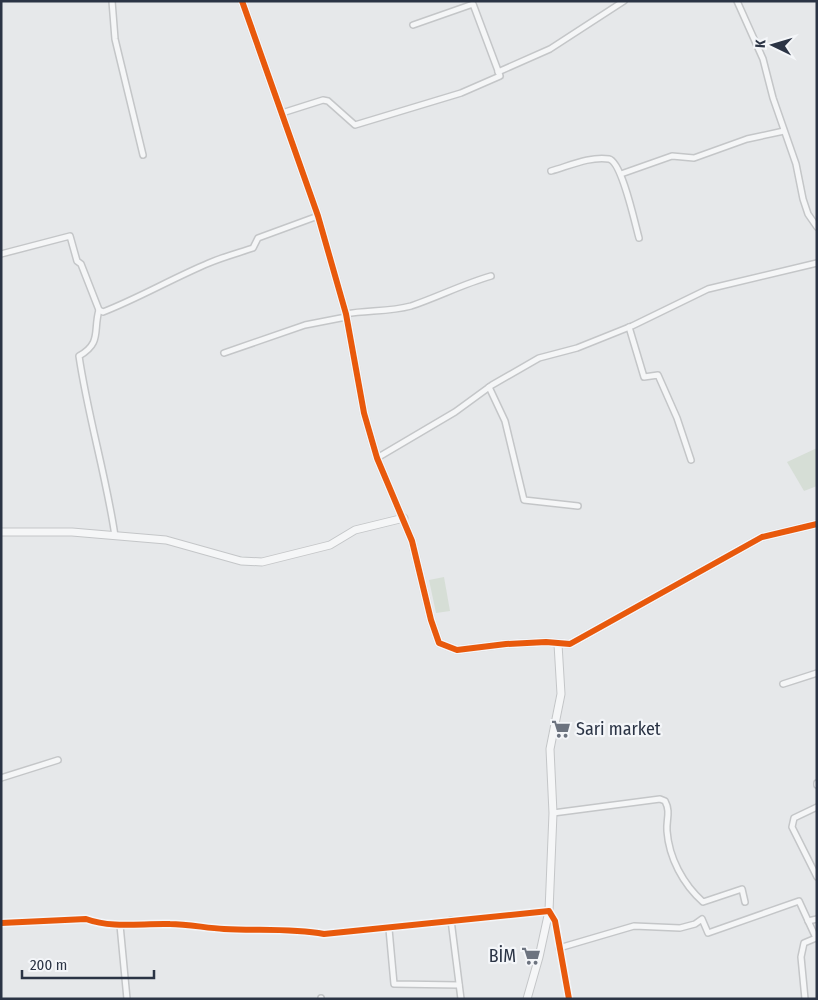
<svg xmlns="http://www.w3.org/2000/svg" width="818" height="1000" viewBox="0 0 818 1000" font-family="'Fira Sans Condensed',sans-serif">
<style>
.green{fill:#d6ded6}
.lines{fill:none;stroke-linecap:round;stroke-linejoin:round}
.minor-casing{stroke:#c4c6c8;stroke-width:8}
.tertiary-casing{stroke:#c4c6c8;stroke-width:9}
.minor{stroke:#f5f6f7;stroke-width:5}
.tertiary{stroke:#f5f6f7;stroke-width:7}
.cycleway-casing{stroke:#f4f6f9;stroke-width:9}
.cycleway{stroke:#e8590c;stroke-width:6}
.labels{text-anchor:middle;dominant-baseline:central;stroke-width:4.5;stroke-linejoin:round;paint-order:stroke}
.poi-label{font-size:18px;fill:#2b3445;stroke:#f4f6f9;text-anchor:start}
</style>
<rect width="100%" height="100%" fill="#e6e8ea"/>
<g class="green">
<polygon points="817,448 817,486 804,491 787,462"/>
<polygon points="444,577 450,611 436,613 429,580"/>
</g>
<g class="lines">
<g class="minor-casing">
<g id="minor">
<polyline points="112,1 115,39 143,155"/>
<polyline points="737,1 763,59 773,98 796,164 803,199 808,214 817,227"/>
<polyline points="498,72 550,49 624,1"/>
<polyline points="282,113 323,100 328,101 355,125 461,93 500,76 473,4 413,25"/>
<path d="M 551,171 C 569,166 590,156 609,159 C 622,162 635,224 639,238"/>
<polyline points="621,174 672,156 694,158 747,139 784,131"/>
<path d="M 1,254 L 70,236 L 77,261 L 81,264 L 99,310 L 103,312 C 139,298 173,278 209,263 C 223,257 238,253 253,248 L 258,238 L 318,216"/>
<path d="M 99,310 C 93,331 102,343 79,356 C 88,417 106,475 115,536"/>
<path d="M 346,314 C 367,310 389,312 411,306 C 438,297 463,284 491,276"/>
<polyline points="629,327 644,377 658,375 677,418 691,460"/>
<polyline points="224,353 305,325 346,317"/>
<polyline points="489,387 505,421 524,500 578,506"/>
<polyline points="377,458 455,412 492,385 539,358 577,348 632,326 708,289 817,263"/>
<polyline points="783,684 817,673"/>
<polyline points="1,778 58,760"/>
<polyline points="817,783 817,785"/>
<polyline points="817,807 794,818 792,827 817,877"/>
<path d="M 553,813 L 660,799 L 665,801 C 671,812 666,820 667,831 C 669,858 683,884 703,902 L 742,889 L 745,902"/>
<polyline points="451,920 461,999"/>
<polyline points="808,921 817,919"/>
<path d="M 1,923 L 86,919 C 113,929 142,923 170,924 C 188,924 206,928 224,929 C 257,931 291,928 324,934 L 549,911 L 555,921 L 569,999"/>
<polyline points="120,925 127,999"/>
<polyline points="389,929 394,984 459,985"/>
<polyline points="559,948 634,926 680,928 695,924 702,919 708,933 799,901 816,938 804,943 801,957 805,999"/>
<polyline points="321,998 321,999"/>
</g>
</g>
<g class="tertiary-casing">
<g id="tertiary">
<polyline points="242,1 318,216 346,314 364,413 377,458 412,541 431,620 439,643 457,650 506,644 546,642 570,644 762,537 817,524"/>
<polyline points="1,532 72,532 166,540 241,561 262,562 330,545 355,530 404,518"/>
<polyline points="527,999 539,957 549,911 553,813 550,749 561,694 558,644"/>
</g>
</g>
<use href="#minor" class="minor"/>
<use href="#tertiary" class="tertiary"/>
<g class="cycleway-casing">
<g id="cycleway">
<polyline points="242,1 318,216 346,314 364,413 377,458 412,541 431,620 439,643 457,650 506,644 546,642 570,644 762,537 817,524"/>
<path d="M 1,923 L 86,919 C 113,929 142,923 170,924 C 188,924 206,928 224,929 C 257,931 291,928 324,934 L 549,911 L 555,921 L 569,999"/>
</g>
</g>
<use href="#cycleway" class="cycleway"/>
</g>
<defs>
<g id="supermarket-bare" transform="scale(1.5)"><path d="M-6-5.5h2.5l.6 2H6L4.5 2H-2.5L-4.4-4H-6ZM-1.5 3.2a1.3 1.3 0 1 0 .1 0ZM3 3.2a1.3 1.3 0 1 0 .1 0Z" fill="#6c737f" stroke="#f4f6f9" stroke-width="2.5" paint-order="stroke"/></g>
</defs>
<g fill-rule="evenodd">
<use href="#supermarket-bare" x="561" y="729"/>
<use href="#supermarket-bare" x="531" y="956"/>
</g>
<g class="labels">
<g class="poi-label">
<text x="576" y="729">Sari market</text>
<text x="516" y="956" text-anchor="end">BİM</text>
</g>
</g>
<rect width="818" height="1000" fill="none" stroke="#2b3445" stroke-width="5"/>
<g transform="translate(773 45) rotate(275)" stroke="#f4f6f9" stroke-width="4" paint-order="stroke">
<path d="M0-4L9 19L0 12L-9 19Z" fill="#2b3445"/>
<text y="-8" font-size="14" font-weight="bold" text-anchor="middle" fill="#2b3445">K</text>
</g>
<path d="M22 970v8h132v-8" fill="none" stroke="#2b3445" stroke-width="2.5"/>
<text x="30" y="970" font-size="15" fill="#2b3445" stroke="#f4f6f9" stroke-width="4" paint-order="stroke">200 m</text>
</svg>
